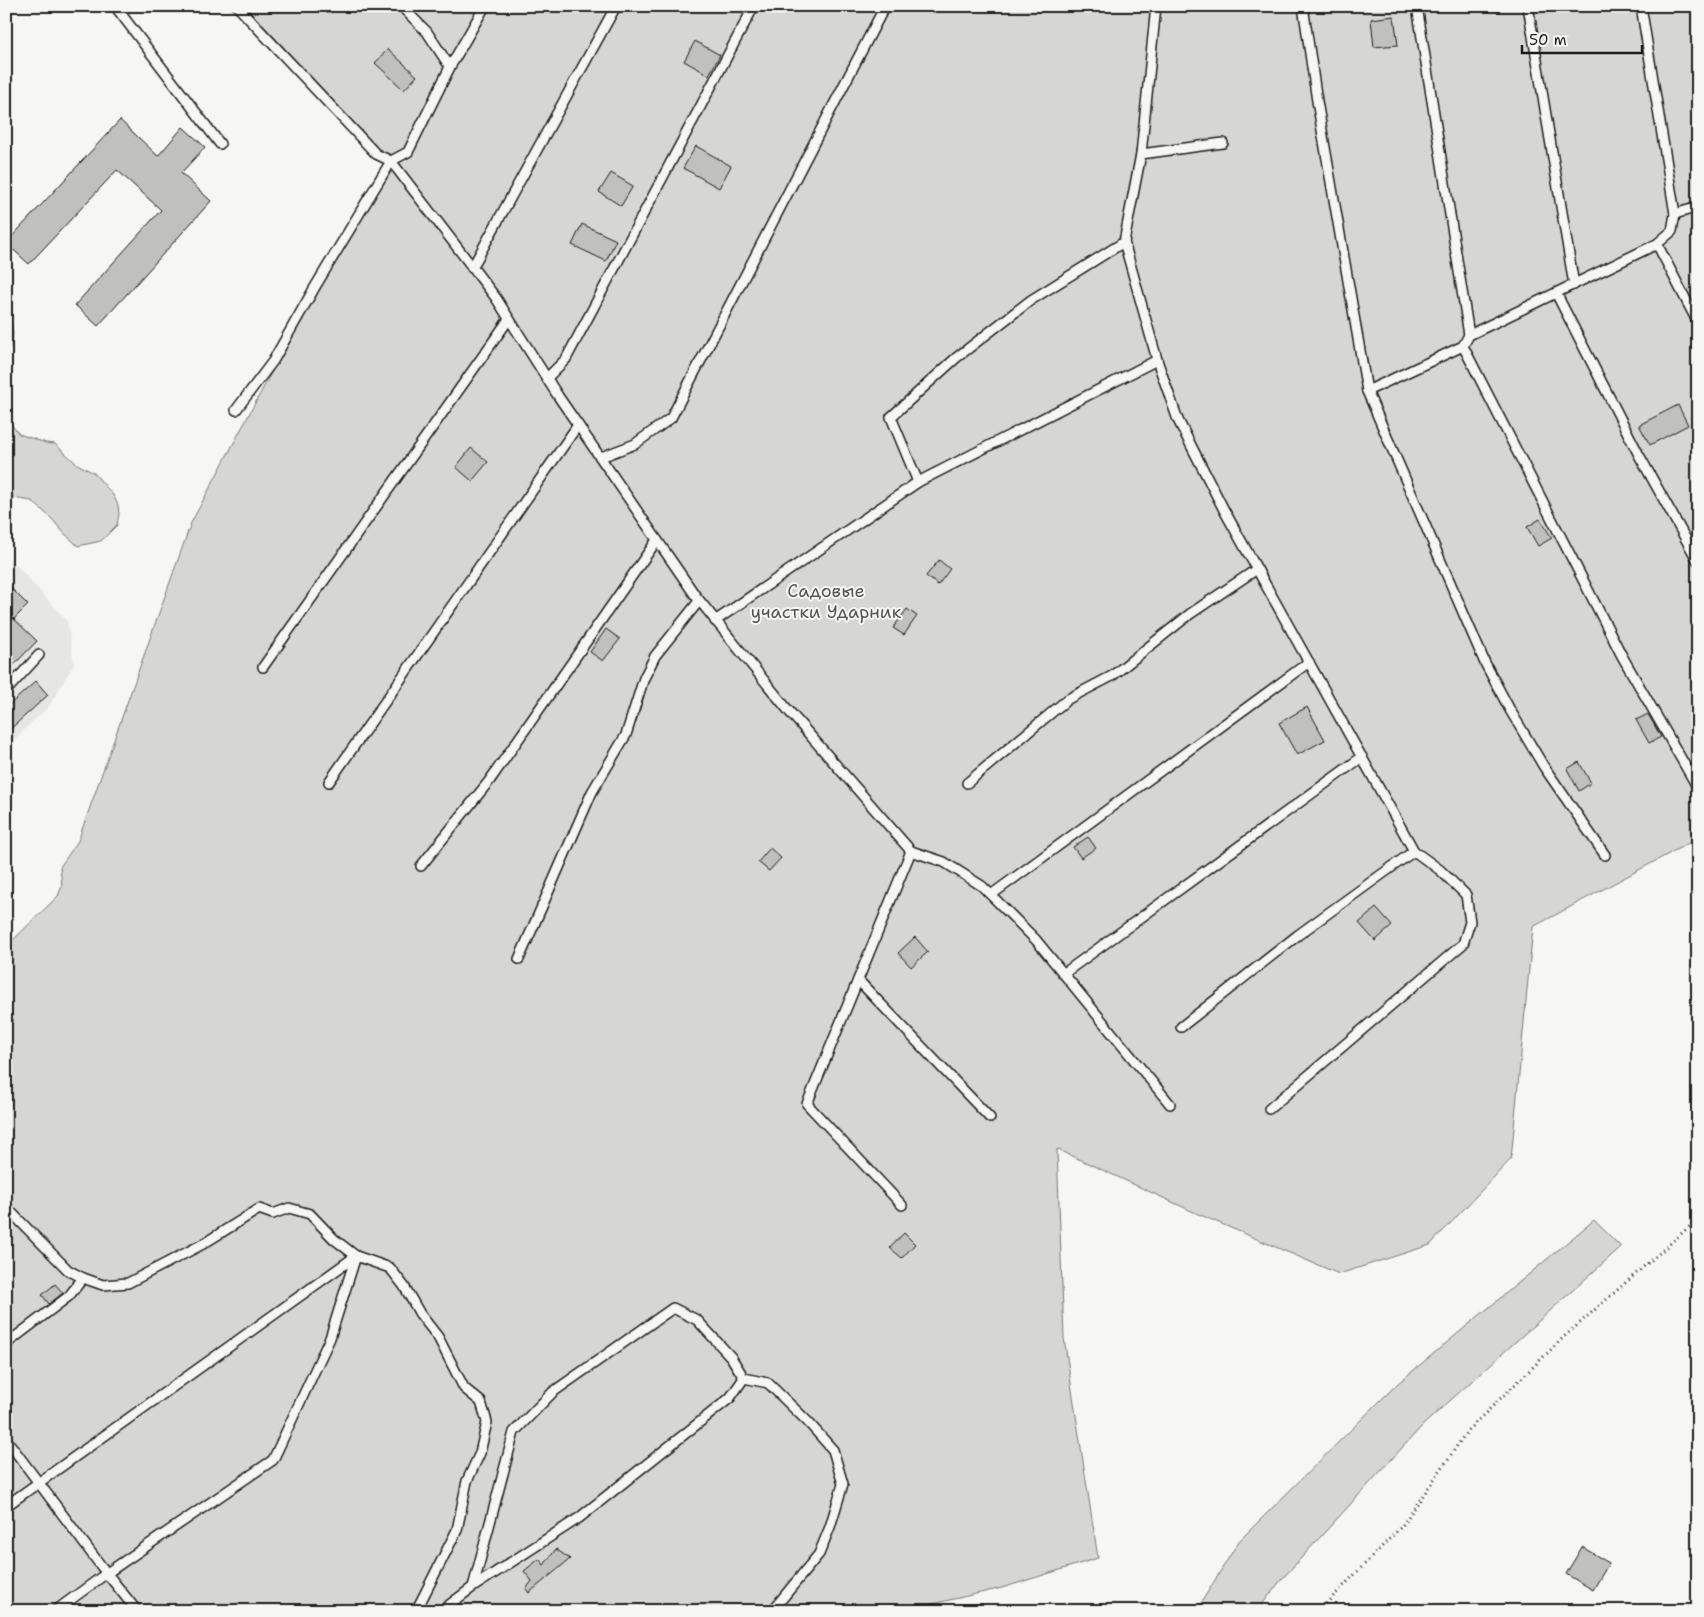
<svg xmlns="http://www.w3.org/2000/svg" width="1704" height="1617" viewBox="0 0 1704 1617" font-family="'Shantell Sans',sans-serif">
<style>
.built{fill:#e6e6e2}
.green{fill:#d6d6d2;stroke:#797977}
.building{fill:#c0c0bd;stroke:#1c1c1c}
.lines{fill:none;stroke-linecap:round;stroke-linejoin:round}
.service-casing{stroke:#1c1c1c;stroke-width:12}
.path{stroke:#1c1c1c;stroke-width:3;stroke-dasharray:1 4;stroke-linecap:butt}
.service{stroke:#f6f6f2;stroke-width:9}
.labels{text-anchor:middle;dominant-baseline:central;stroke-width:4;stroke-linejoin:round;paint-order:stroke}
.park-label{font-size:18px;fill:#545453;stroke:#f6f6f2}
</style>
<rect width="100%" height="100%" fill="#f6f6f2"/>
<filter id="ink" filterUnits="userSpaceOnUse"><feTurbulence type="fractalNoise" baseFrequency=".02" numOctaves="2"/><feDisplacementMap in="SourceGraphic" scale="10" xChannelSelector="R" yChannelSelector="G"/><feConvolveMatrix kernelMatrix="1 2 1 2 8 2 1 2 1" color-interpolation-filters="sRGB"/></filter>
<g filter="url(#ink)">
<polygon class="built" points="6,554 67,621 74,664 49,706 6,747"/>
<g class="green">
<polygon points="245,6 1698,6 1698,838 1533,927 1511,1159 1430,1245 1339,1274 1198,1214 1057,1149 1064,1338 1098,1558 1002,1588 901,1611 6,1611 6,947 58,896 62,886 60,867 78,841 191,523 284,349 393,164"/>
<path d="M 6,309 C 13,325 17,338 6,354 Z"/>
<polygon points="6,418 19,434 46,443 55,444 77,464 94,473 113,495 118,505 119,514 117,525 101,541 78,546 64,533 51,518 32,501 6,497"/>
<polygon points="1594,1220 1621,1247 1423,1425 1281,1580 1257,1611 1196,1611 1239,1541 1397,1384"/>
</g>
<g class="building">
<polygon points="1394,16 1398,45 1374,47 1371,19"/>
<polygon points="695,41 720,55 709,75 684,61"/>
<polygon points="388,49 417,76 404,90 375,63"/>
<polygon points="120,120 158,156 183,127 205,147 181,173 211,201 98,326 75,305 161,210 117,170 29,264 6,243"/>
<polygon points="696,146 731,166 719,188 683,168"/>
<polygon points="611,173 633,186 621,206 599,192"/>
<polygon points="582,224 616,240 606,261 572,245"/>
<polygon points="1678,405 1688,425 1650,445 1639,425"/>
<polygon points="471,448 488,462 472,481 456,467"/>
<polygon points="1540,519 1552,538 1538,546 1527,527"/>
<polygon points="939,560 950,569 938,585 926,576"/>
<polygon points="6,583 28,605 14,619 6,612"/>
<polygon points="907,609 917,616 904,635 893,628"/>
<polygon points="14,619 37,641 6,673 6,627"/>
<polygon points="606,629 620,639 603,661 590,652"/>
<polygon points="36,681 48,695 6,733 6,708"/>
<polygon points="1307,707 1325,740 1297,755 1279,723"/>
<polygon points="1648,714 1661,737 1649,743 1636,720"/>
<polygon points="1579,762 1591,783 1579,791 1567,769"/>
<polygon points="1088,837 1096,848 1081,858 1073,847"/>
<polygon points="770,848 781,858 769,871 758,862"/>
<polygon points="1376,908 1392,926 1375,941 1359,923"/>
<polygon points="915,937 928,952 911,967 898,953"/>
<polygon points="904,1233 915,1244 902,1258 890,1248"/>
<polygon points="55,1284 63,1293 49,1304 42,1295"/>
<polygon points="1582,1547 1609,1563 1593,1590 1566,1574"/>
<polygon points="556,1549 570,1559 529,1593 526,1589 532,1581 524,1571 539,1559 544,1565"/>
</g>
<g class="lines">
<g class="service-casing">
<g id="service">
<polyline points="115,6 220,144"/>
<polyline points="401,6 427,32 450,67"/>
<polyline points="485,6 450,67 408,152 391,161 496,298 558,396 695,595 788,710 911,851 807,1104 902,1205"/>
<polyline points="1156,6 1141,154 1124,242 1158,363 1178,420 1224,510 1414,851 1440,870 1466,895 1470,922 1463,944 1269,1109"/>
<polyline points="1303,6 1317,101 1367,391 1485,663 1510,710 1544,767 1605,855"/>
<polyline points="1417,6 1469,335"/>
<polyline points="1528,6 1574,285"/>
<polyline points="1641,6 1675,214"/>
<polyline points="1141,154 1223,143"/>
<polyline points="1657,244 1698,323"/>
<polyline points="472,268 616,6"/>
<polyline points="1556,293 1639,455 1698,561"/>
<polyline points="1463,346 1622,656 1698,788"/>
<polyline points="547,378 566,359 754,6"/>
<polyline points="1367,391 1463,346 1469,335 1657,244 1672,231 1675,214 1698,207"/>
<polyline points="236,410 273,361 315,287 391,161 376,154 237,6"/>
<polyline points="601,457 635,444 671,418 885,6"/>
<polyline points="918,482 891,417 956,358 1031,300 1124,242"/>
<polyline points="715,621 918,482 1157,360"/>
<polyline points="263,667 509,319"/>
<polyline points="6,691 39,655"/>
<polyline points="329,782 578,425"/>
<polyline points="967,783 1068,699 1112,676 1190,614 1257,569"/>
<polyline points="911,851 944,862 982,886 1036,940 1170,1104"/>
<polyline points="421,866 490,780 657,540"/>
<polyline points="991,895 1309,662"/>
<polyline points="519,959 592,792 626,735 644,678 655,656 699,601"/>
<polyline points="1063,974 1362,757"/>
<polyline points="858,980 990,1118"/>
<polyline points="1181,1027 1298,935 1414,851"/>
<polyline points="6,1207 68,1270 83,1278 103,1285 128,1283 203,1244 259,1209 273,1214 289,1208 310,1214 334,1239 356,1256 390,1268 404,1286 420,1314 438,1337 464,1388 481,1402 487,1422 480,1453 467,1481 457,1530 416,1611"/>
<polyline points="6,1344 69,1296 83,1278"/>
<polyline points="6,1439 101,1566 137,1611"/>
<polyline points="6,1506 356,1256 330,1338 273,1460 107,1573 55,1611"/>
<polyline points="473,1587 579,1518 730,1398 744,1378"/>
<polyline points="441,1611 473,1587 514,1432 553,1392 673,1308 697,1320 731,1357 744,1378 768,1383 808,1422 833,1450 843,1484 830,1527 819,1554 772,1611"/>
</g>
</g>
<polyline class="path" points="1319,1611 1402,1526 1468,1430 1565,1336 1698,1219"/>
<use href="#service" class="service"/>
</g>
</g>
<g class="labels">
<g class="park-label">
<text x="826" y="591">Садовые<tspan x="826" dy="21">участки Ударник</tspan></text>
</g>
</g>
<rect width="1704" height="1617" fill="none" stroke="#f6f6f2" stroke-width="25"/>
<rect x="12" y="12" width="1679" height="1592" fill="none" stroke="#1c1c1c" stroke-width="2" filter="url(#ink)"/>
<path d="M1522 45v8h120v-8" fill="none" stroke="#1c1c1c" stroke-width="2.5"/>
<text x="1529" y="45" font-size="15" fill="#1c1c1c" stroke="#f6f6f2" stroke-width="4" paint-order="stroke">50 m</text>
</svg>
